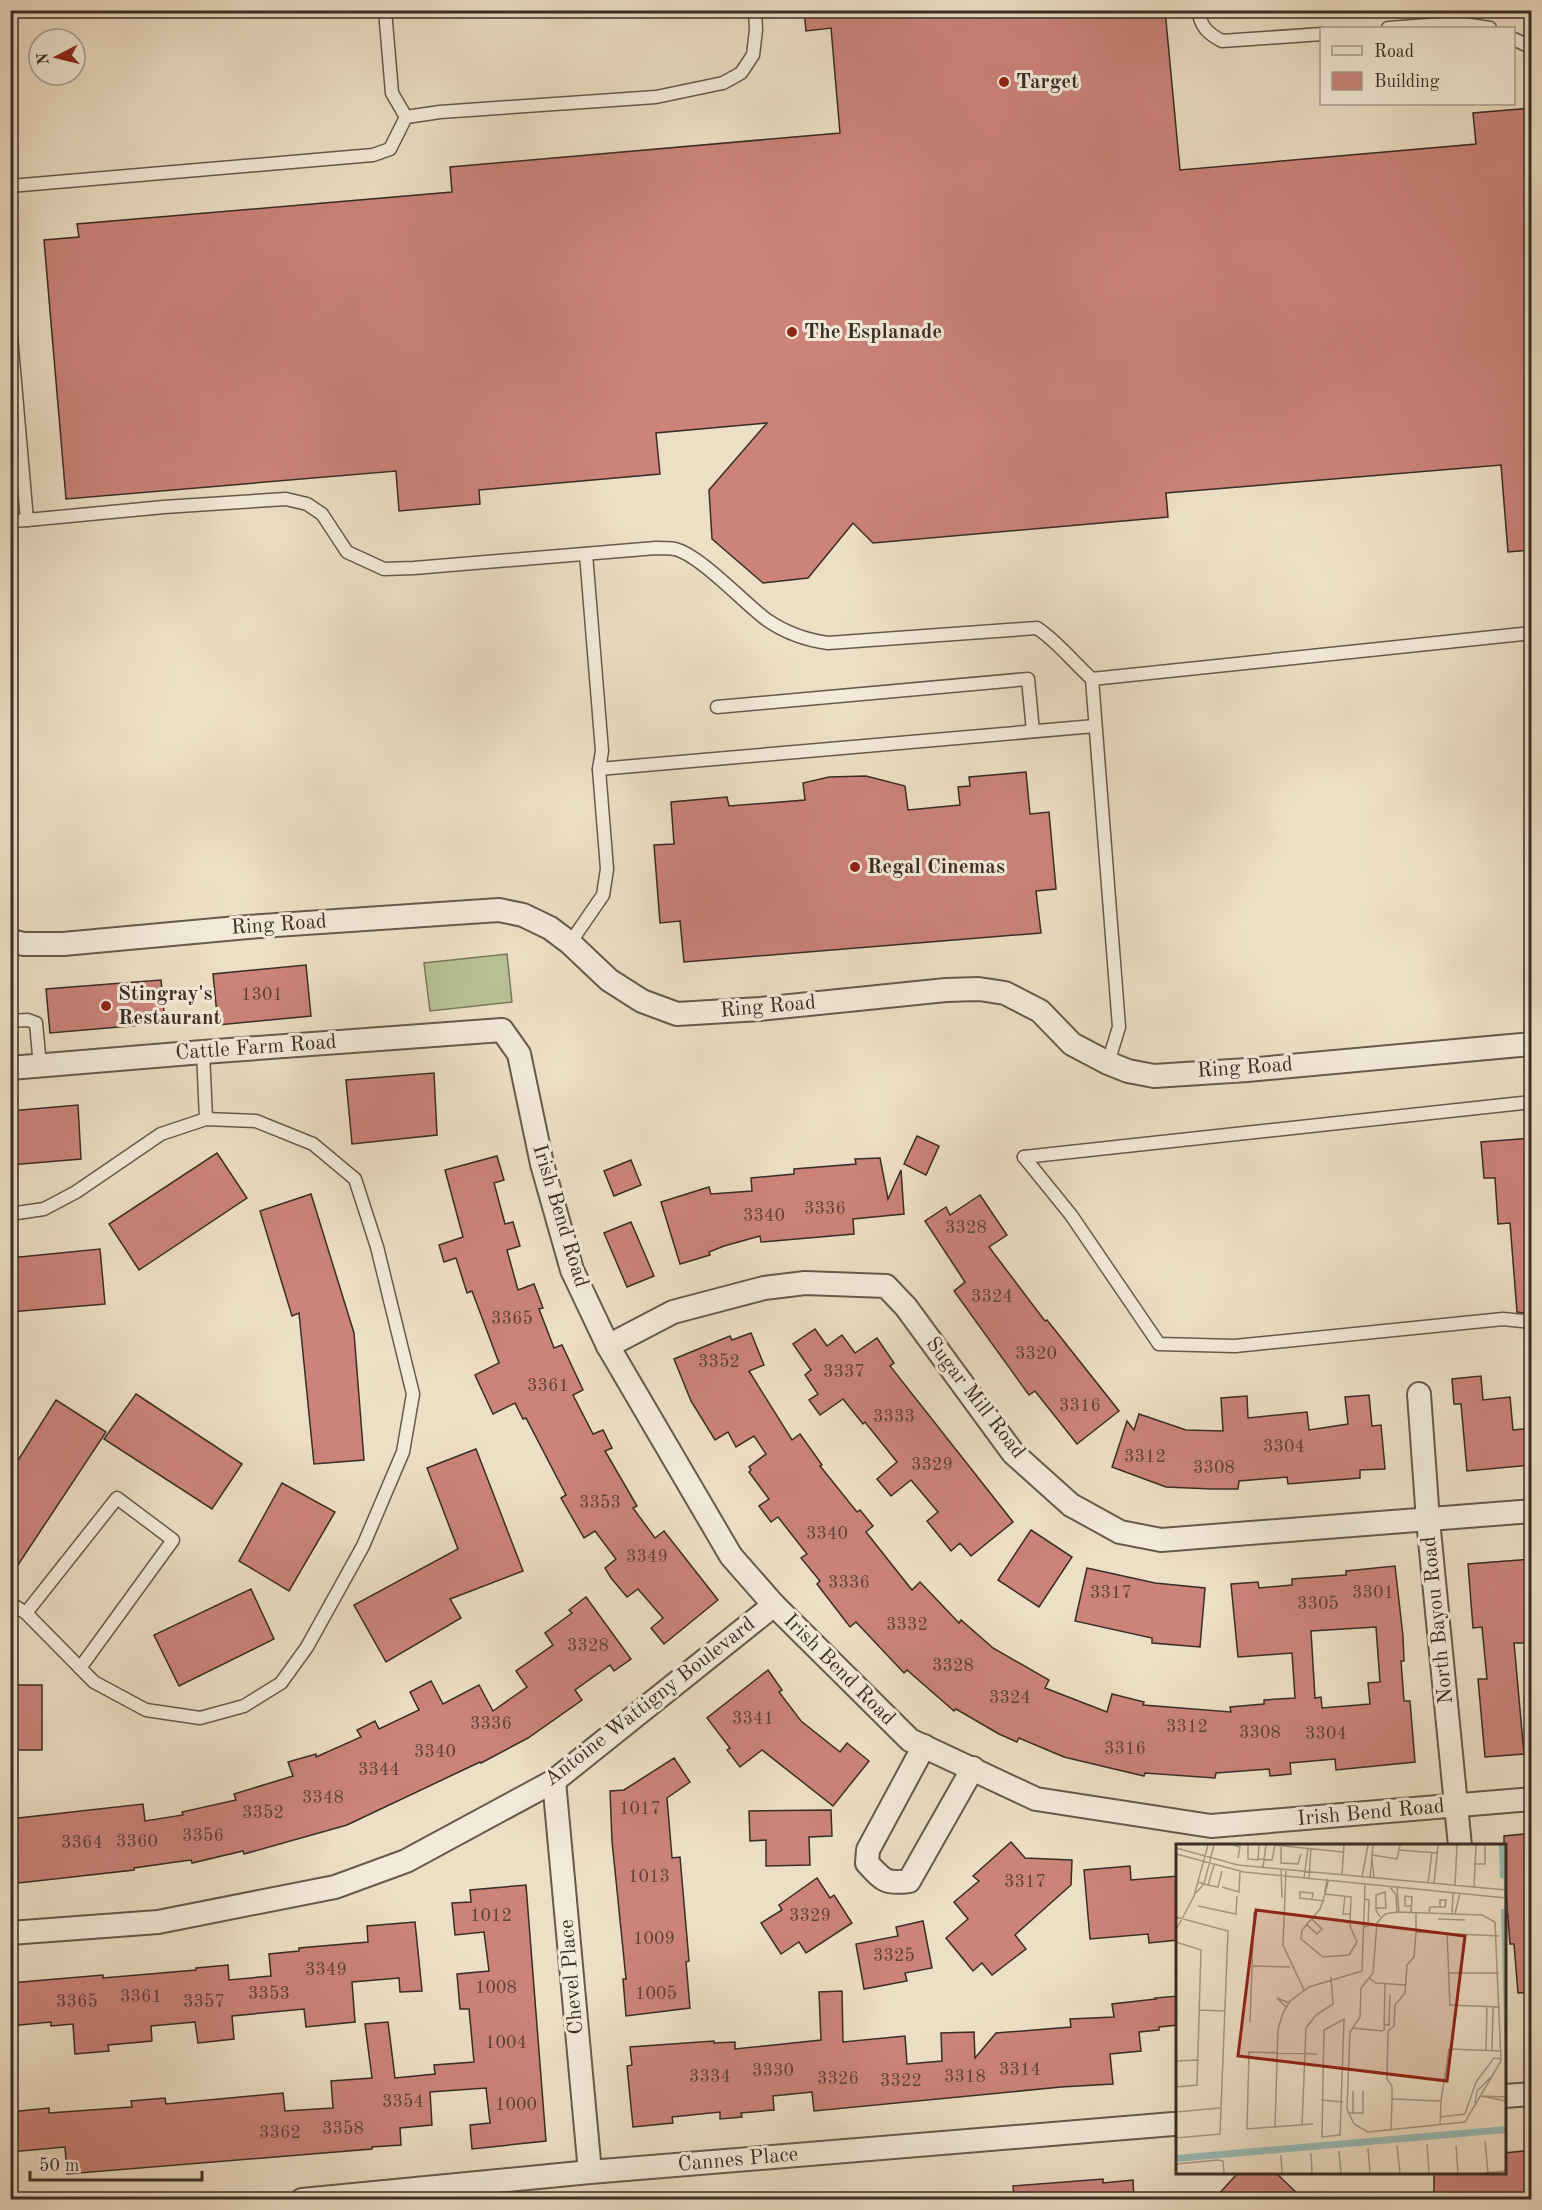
<svg xmlns="http://www.w3.org/2000/svg" width="1542" height="2210" viewBox="0 0 1542 2210" font-family="'Old Standard TT',serif">
<style>
.green{fill:#b8c295;stroke:#78785c;stroke-width:1.5}
.building{fill:#cb837a;stroke:#392d24;stroke-width:1.5;fill-rule:evenodd}
.lines{fill:none;stroke-linecap:round;stroke-linejoin:round}
.service-casing{stroke:#665a4c;stroke-width:15}
.minor-casing{stroke:#665a4c;stroke-width:26}
.service{stroke:#f3ead9;stroke-width:12}
.minor{stroke:#f3ead9;stroke-width:22}
.poi-dot{fill:#8f2418;stroke:#f3ead9;stroke-width:2}
.labels{text-anchor:middle;dominant-baseline:central;stroke-width:6;stroke-linejoin:round;paint-order:stroke}
.number-label{font-size:18px;fill:#5e423a}
.poi-label{font-size:21px;font-weight:bold;fill:#392d24;stroke:#f3ead9;text-anchor:start}
.street-label{font-size:21px;fill:#392d24;stroke:#f3ead9}
.inset-river{fill:none;stroke:#99bcb7;stroke-width:3}
.inset-road{fill:none;stroke:#a59885;stroke-width:1.5}
.view{fill:#8f2418;fill-opacity:0.15;stroke:#8f2418;stroke-width:3}
.inset-edge{fill:none;stroke:#392d24;stroke-width:3}
</style>
<rect width="100%" height="100%" fill="#eddfc5"/>
<filter id="stains"><feTurbulence type="fractalNoise" baseFrequency=".00333" numOctaves="4"/><feColorMatrix values="0 0 0 0 .2 0 0 0 0 .09 0 0 0 0 .02 0 0 0 .5 -.17"/></filter>
<radialGradient id="worn" r=".72"><stop offset=".6" stop-color="#630" stop-opacity="0"/><stop offset="1" stop-color="#630" stop-opacity=".3"/></radialGradient>
<polygon class="green" points="507,954 512,1002 430,1011 424,963"/>
<g class="building">
<polygon points="804,10 1165,10 1180,170 1476,144 1473,113 1532,108 1532,550 1508,552 1501,465 1166,493 1168,517 873,543 853,523 808,578 763,583 712,539 709,490 767,423 656,433 660,474 479,490 480,504 399,511 396,471 66,499 44,240 79,237 77,224 452,192 450,167 840,133 831,28 806,31"/>
<polygon points="1026,772 1030,814 1049,812 1056,889 1036,891 1041,933 684,962 680,921 660,923 654,845 674,844 671,802 727,797 729,806 805,800 803,783 829,777 866,776 905,786 908,810 960,805 958,787 970,786 969,777"/>
<polygon points="306,965 311,1016 218,1025 213,974"/>
<polygon points="161,980 165,1023 50,1033 46,989"/>
<polygon points="434,1073 437,1135 352,1144 346,1080"/>
<polygon points="78,1105 81,1159 10,1165 10,1111"/>
<polygon points="917,1136 939,1146 926,1175 904,1164"/>
<polygon points="1532,1138 1532,1314 1517,1312 1510,1223 1498,1224 1495,1178 1484,1178 1481,1142"/>
<polygon points="217,1153 247,1198 139,1270 109,1224"/>
<polygon points="497,1156 504,1180 494,1183 505,1224 513,1222 520,1246 507,1250 518,1290 534,1284 543,1308 539,1309 554,1348 562,1345 583,1390 573,1395 593,1434 603,1430 612,1448 605,1451 637,1506 633,1508 655,1538 664,1531 718,1600 664,1644 651,1628 663,1618 638,1589 627,1597 611,1578 605,1568 616,1559 595,1531 584,1538 561,1498 566,1495 526,1418 523,1419 515,1403 493,1414 475,1375 499,1363 472,1291 467,1293 456,1258 444,1262 439,1245 463,1237 445,1170"/>
<polygon points="880,1158 888,1199 901,1170 904,1214 853,1219 854,1234 761,1242 760,1236 724,1246 709,1252 710,1255 680,1264 661,1202 709,1187 711,1194 752,1191 751,1178 794,1174 794,1169 856,1164 855,1159"/>
<polygon points="631,1160 641,1185 614,1196 604,1171"/>
<polygon points="311,1194 354,1333 364,1460 314,1464 299,1313 292,1316 260,1211"/>
<polygon points="980,1195 1007,1235 989,1247 1045,1321 1047,1320 1119,1411 1077,1444 1035,1391 1029,1395 954,1291 965,1282 925,1221 946,1207 950,1215"/>
<polygon points="631,1222 654,1276 627,1287 604,1233"/>
<polygon points="100,1249 105,1304 10,1312 10,1258"/>
<polygon points="815,1329 827,1346 842,1335 855,1353 877,1338 894,1363 890,1366 1013,1522 971,1556 960,1543 951,1551 927,1521 938,1512 911,1480 891,1496 877,1479 897,1462 865,1422 863,1424 843,1399 820,1415 809,1400 818,1394 805,1375 811,1370 793,1344"/>
<path d="M 751,1333 L 764,1365 L 749,1371 L 792,1440 L 800,1434 L 822,1465 L 820,1466 L 857,1512 L 860,1510 L 873,1526 L 866,1532 L 912,1590 L 920,1582 L 959,1623 L 961,1620 L 993,1648 L 1049,1680 L 1045,1688 L 1107,1712 L 1112,1694 L 1144,1702 L 1143,1705 L 1231,1712 L 1230,1707 L 1264,1704 L 1264,1700 L 1295,1698 L 1292,1653 L 1238,1657 L 1231,1584 L 1258,1582 L 1259,1588 L 1292,1585 L 1292,1579 L 1346,1575 L 1346,1571 L 1395,1566 L 1403,1636 L 1404,1661 L 1401,1661 L 1404,1701 L 1410,1701 L 1415,1762 L 1336,1770 L 1335,1759 L 1290,1763 L 1291,1774 L 1270,1776 L 1269,1769 L 1216,1773 L 1215,1778 L 1145,1773 L 1144,1776 L 1064,1757 L 1019,1738 L 1017,1742 L 999,1734 L 956,1709 L 954,1711 L 907,1670 L 904,1673 L 856,1622 L 850,1627 L 817,1584 L 820,1581 L 801,1558 L 807,1554 L 778,1517 L 771,1522 L 759,1506 L 769,1499 L 749,1472 L 751,1470 L 749,1467 L 766,1454 L 754,1436 L 736,1447 L 728,1432 L 715,1440 L 691,1401 L 674,1359 L 730,1336 L 732,1340 ZM 1376,1627 L 1380,1682 L 1368,1683 L 1370,1704 L 1322,1708 L 1321,1697 L 1315,1698 L 1311,1631 Z"/>
<polygon points="1481,1376 1483,1400 1510,1397 1513,1430 1532,1428 1532,1465 1467,1471 1461,1404 1454,1404 1452,1379"/>
<polygon points="136,1394 242,1464 212,1509 104,1439"/>
<polygon points="1369,1395 1372,1426 1381,1425 1385,1469 1360,1470 1360,1478 1288,1484 1287,1477 1239,1481 1238,1489 1212,1489 1166,1487 1112,1467 1127,1421 1134,1430 1139,1414 1186,1430 1223,1431 1221,1398 1247,1396 1248,1418 1307,1412 1309,1430 1348,1424 1345,1397"/>
<polygon points="56,1400 106,1432 10,1577 10,1473"/>
<polygon points="476,1449 523,1571 450,1599 461,1618 386,1662 354,1605 458,1549 427,1468"/>
<polygon points="282,1483 335,1512 289,1591 239,1561"/>
<polygon points="1031,1530 1072,1557 1039,1607 998,1580"/>
<polygon points="1532,1559 1532,1643 1514,1643 1524,1754 1485,1757 1478,1679 1487,1679 1482,1627 1473,1628 1468,1564"/>
<polygon points="1087,1568 1155,1583 1205,1588 1200,1647 1152,1643 1152,1638 1075,1621"/>
<polygon points="251,1589 274,1639 179,1686 154,1635"/>
<polygon points="586,1597 631,1659 614,1671 610,1665 575,1690 582,1700 528,1738 481,1763 480,1762 347,1825 244,1854 243,1851 192,1863 191,1860 183,1861 134,1868 134,1870 10,1884 10,1819 143,1804 145,1821 183,1815 182,1812 236,1800 234,1794 293,1776 288,1762 316,1754 316,1757 361,1737 357,1730 375,1721 379,1729 419,1710 410,1692 431,1681 443,1704 479,1685 493,1711 527,1687 516,1671 553,1645 545,1633 572,1613 569,1610"/>
<polygon points="768,1670 782,1690 779,1692 801,1721 840,1752 847,1743 869,1761 833,1806 762,1750 740,1767 727,1750 730,1748 707,1718"/>
<rect x="10" y="1685" width="32" height="65"/>
<polygon points="674,1758 690,1782 667,1798 672,1858 680,1857 689,1961 686,1962 690,2008 626,2016 623,1979 626,1979 612,1841 610,1791 624,1790"/>
<polygon points="831,1810 832,1836 809,1837 810,1865 766,1866 766,1840 750,1841 749,1811"/>
<polygon points="1532,1833 1532,1992 1518,1993 1514,1944 1510,1944 1504,1866 1504,1836"/>
<polygon points="1011,1842 1025,1858 1072,1860 1071,1885 1015,1935 1026,1949 992,1975 982,1963 973,1971 946,1938 968,1919 954,1902 979,1881 973,1876"/>
<polygon points="1130,1866 1131,1880 1178,1876 1178,1940 1149,1943 1148,1934 1090,1939 1084,1870"/>
<polygon points="817,1878 830,1898 834,1895 852,1923 806,1953 799,1942 781,1954 761,1923 782,1910 779,1905"/>
<polygon points="526,1885 546,2141 472,2149 470,2125 490,2123 486,2088 430,2092 432,2125 400,2128 401,2145 372,2147 372,2149 67,2174 65,2147 10,2152 10,2112 49,2108 49,2113 132,2107 131,2101 165,2098 166,2104 283,2093 285,2111 333,2108 331,2081 372,2078 365,2024 388,2022 395,2078 435,2074 434,2065 474,2062 469,2009 460,2009 457,1974 489,1971 484,1932 455,1935 452,1903 471,1902 470,1890"/>
<polygon points="923,1921 932,1968 905,1973 907,1981 864,1989 856,1944 898,1936 896,1927"/>
<polygon points="415,1922 422,1991 400,1992 399,1978 352,1982 355,2022 306,2027 304,2009 232,2016 234,2039 198,2043 195,2022 151,2026 152,2041 108,2045 109,2051 75,2054 73,2024 51,2026 51,2022 10,2026 10,1983 103,1975 103,1978 196,1970 196,1968 228,1965 229,1980 271,1976 269,1954 299,1951 299,1948 368,1942 367,1926"/>
<polygon points="842,1991 843,2042 905,2036 907,2064 942,2061 941,2033 974,2032 975,2058 996,2033 1071,2027 1070,2019 1114,2017 1112,2004 1156,1999 1155,1998 1178,1996 1178,2025 1159,2027 1159,2030 1139,2032 1141,2051 1110,2054 1113,2084 1061,2087 814,2111 812,2092 773,2096 774,2110 741,2113 742,2117 720,2119 720,2112 672,2117 673,2123 633,2127 627,2066 632,2065 630,2047 714,2041 714,2043 735,2042 735,2049 821,2040 819,1992"/>
<polygon points="1532,2150 1532,2199 1434,2199 1434,2172 1504,2172 1504,2153"/>
<polygon points="1239,2172 1275,2172 1303,2199 1214,2199"/>
<polygon points="1103,2179 1103,2183 1133,2180 1134,2199 1014,2199 1013,2186"/>
</g>
<g class="lines">
<g class="service-casing">
<g id="service">
<polyline points="385,10 392,93 406,117"/>
<path d="M 1198,10 C 1201,27 1207,33 1222,41 L 1322,34"/>
<polyline points="1388,28 1457,23 1490,28"/>
<polyline points="1514,39 1532,48"/>
<polyline points="10,186 373,155 390,149 406,117 440,112 656,97 723,83 741,73 753,55 756,30 755,10"/>
<path d="M 10,325 L 27,520 L 164,507 L 286,499 L 307,504 L 322,514 L 347,552 L 384,569 L 414,568 L 656,548 C 662,548 669,548 675,549 C 700,555 744,603 767,620 C 786,633 806,640 828,643 L 1037,628 C 1058,642 1073,662 1092,679 L 1532,633"/>
<polyline points="10,521 27,520"/>
<polyline points="1092,679 1119,1027 1108,1063"/>
<polyline points="717,707 1028,679 1033,731"/>
<polyline points="599,769 1095,726"/>
<polyline points="570,943 603,895 607,869 599,769 602,751 586,554"/>
<polyline points="10,1021 28,1020 36,1023 40,1066"/>
<polyline points="203,1052 206,1119"/>
<polyline points="1024,1157 1071,1215 1159,1344 1235,1346 1503,1319 1532,1322"/>
<polyline points="1024,1157 1532,1102"/>
<polyline points="10,1214 44,1209 76,1192 161,1134 206,1119 256,1121 313,1144 355,1179 377,1247 413,1394 403,1452 363,1546 307,1647 281,1683 244,1706 200,1718 146,1710 94,1682 26,1613 10,1603"/>
<polyline points="26,1613 117,1498 173,1540 80,1668"/>
</g>
</g>
<g class="minor-casing">
<g id="minor">
<polyline points="10,941 24,944 63,944 248,927 499,910 523,915 550,928 570,943 609,980 642,1001 677,1014 760,1009 946,990 979,989 1005,993 1040,1011 1072,1044 1108,1063 1128,1071 1154,1076 1247,1070 1532,1044"/>
<polyline points="10,1068 203,1052 502,1030 519,1054 542,1164 572,1270 608,1346 731,1556 774,1605 910,1740 1036,1799 1211,1826 1532,1799"/>
<polyline points="608,1346 673,1312 764,1288 805,1283 886,1286 906,1307 1013,1453 1071,1505 1120,1532 1161,1540 1532,1511"/>
<polyline points="1419,1394 1428,1520 1460,1846"/>
<path d="M 924,1746 L 868,1850 L 867,1863 C 884,1881 885,1884 909,1881 L 973,1768"/>
<polyline points="554,1781 590,2172"/>
<polyline points="10,1933 158,1922 335,1887 406,1861 554,1781 774,1605"/>
<polyline points="1504,2096 1532,2094"/>
<polyline points="302,2200 590,2172 1173,2124"/>
</g>
</g>
<use href="#service" class="service"/>
<use href="#minor" class="minor"/>
</g>
<g class="poi-dot">
<circle cx="1004" cy="82" r="6"/>
<circle cx="792" cy="332" r="6"/>
<circle cx="855" cy="867" r="6"/>
<circle cx="106" cy="1006" r="6"/>
</g>
<g class="labels">
<g class="number-label">
<text x="262" y="995">1301</text>
<text x="825" y="1209">3336</text>
<text x="764" y="1216">3340</text>
<text x="966" y="1228">3328</text>
<text x="992" y="1297">3324</text>
<text x="512" y="1319">3365</text>
<text x="1036" y="1354">3320</text>
<text x="719" y="1362">3352</text>
<text x="844" y="1372">3337</text>
<text x="548" y="1386">3361</text>
<text x="1080" y="1406">3316</text>
<text x="894" y="1417">3333</text>
<text x="1284" y="1447">3304</text>
<text x="1145" y="1457">3312</text>
<text x="932" y="1465">3329</text>
<text x="1214" y="1468">3308</text>
<text x="600" y="1503">3353</text>
<text x="827" y="1534">3340</text>
<text x="647" y="1557">3349</text>
<text x="849" y="1583">3336</text>
<text x="1111" y="1593">3317</text>
<text x="1373" y="1593">3301</text>
<text x="1318" y="1604">3305</text>
<text x="907" y="1625">3332</text>
<text x="588" y="1646">3328</text>
<text x="953" y="1666">3328</text>
<text x="1010" y="1698">3324</text>
<text x="753" y="1719">3341</text>
<text x="491" y="1724">3336</text>
<text x="1187" y="1727">3312</text>
<text x="1260" y="1733">3308</text>
<text x="1326" y="1734">3304</text>
<text x="1125" y="1749">3316</text>
<text x="435" y="1752">3340</text>
<text x="379" y="1770">3344</text>
<text x="323" y="1798">3348</text>
<text x="640" y="1809">1017</text>
<text x="263" y="1813">3352</text>
<text x="203" y="1836">3356</text>
<text x="137" y="1842">3360</text>
<text x="82" y="1843">3364</text>
<text x="649" y="1877">1013</text>
<text x="1025" y="1882">3317</text>
<text x="491" y="1916">1012</text>
<text x="810" y="1916">3329</text>
<text x="654" y="1939">1009</text>
<text x="894" y="1956">3325</text>
<text x="326" y="1970">3349</text>
<text x="496" y="1988">1008</text>
<text x="269" y="1994">3353</text>
<text x="656" y="1994">1005</text>
<text x="141" y="1997">3361</text>
<text x="77" y="2002">3365</text>
<text x="204" y="2002">3357</text>
<text x="506" y="2043">1004</text>
<text x="1020" y="2070">3314</text>
<text x="773" y="2071">3330</text>
<text x="710" y="2077">3334</text>
<text x="965" y="2077">3318</text>
<text x="838" y="2079">3326</text>
<text x="901" y="2081">3322</text>
<text x="403" y="2102">3354</text>
<text x="516" y="2105">1000</text>
<text x="343" y="2129">3358</text>
<text x="280" y="2133">3362</text>
</g>
<g class="poi-label">
<text x="1016" y="82">Target</text>
<text x="804" y="332">The Esplanade</text>
<text x="867" y="867">Regal Cinemas</text>
<text x="118" y="994">Stingray's<tspan x="118" dy="24">Restaurant</tspan></text>
</g>
<g class="street-label">
<text transform="translate(279 925) rotate(-4)">Ring Road</text>
<text transform="translate(768 1007) rotate(-5)">Ring Road</text>
<text transform="translate(256 1048) rotate(-4)">Cattle Farm Road</text>
<text transform="translate(1245 1068) rotate(-4)">Ring Road</text>
<text transform="translate(560 1216) rotate(73)">Irish Bend Road</text>
<text transform="translate(975 1398) rotate(52)">Sugar Mill Road</text>
<text transform="translate(1438 1620) rotate(-96)">North Bayou Road</text>
<text transform="translate(839 1670) rotate(45)">Irish Bend Road</text>
<text transform="translate(650 1702) rotate(-38)">Antoine Wattigny Boulevard</text>
<text transform="translate(1371 1813) rotate(-5)">Irish Bend Road</text>
<text transform="translate(572 1977) rotate(-95)">Chevel Place</text>
<text transform="translate(738 2160) rotate(-5)">Cannes Place</text>
</g>
</g>
<g transform="translate(1176 1844)">
<rect width="330" height="330" fill="#eddfc5"/>
<path d="M 323,1 L 330,1 L 330,35 L 324,34 ZM 325,65 L 330,65 L 330,258 ZM 330,282 L 330,289 L 0,318 L 0,311 Z" fill="#99bcb7"/>
<path class="inset-river" d="M 329,33 L 330,70"/>
<path class="inset-road" d="M 57,1 L 64,3 L 62,14M 72,1 L 72,15 L 83,16M 83,1 L 82,15 L 96,16 L 99,1M 98,1 L 167,8M 105,1 L 105,19 L 122,20 L 125,10M 0,4 L 62,21 L 330,46M 223,6 L 261,9M 0,10 L 68,28 L 330,54M 196,11 L 221,15 L 224,1M 196,15 L 198,34M 298,20 L 309,20 L 309,1M 87,23 L 90,1M 105,25 L 106,54M 110,25 L 107,101 L 128,146M 166,30 L 168,1M 186,33 L 192,1M 128,34 L 132,4M 133,34 L 135,4M 194,34 L 197,1M 151,36 L 152,38 L 149,50 L 149,47 ZM 21,38 L 32,41 L 38,21M 252,39 L 256,8M 258,40 L 262,1M 32,41 L 42,43 L 46,27M 279,42 L 281,1M 46,43 L 63,48 L 64,27M 214,43 L 220,51 L 221,68M 221,43 L 223,68M 298,43 L 300,1M 20,49 L 28,40 L 38,1M 149,50 L 175,53 L 174,82 L 181,98 L 173,111 L 147,113 L 125,95 L 126,86 L 144,65 ZM 169,52 L 167,70 L 174,70M 136,55 L 137,49 L 124,48 L 124,54 L 132,55 L 149,57M 22,62 L 60,70 L 61,52M 200,64 L 210,64 L 209,48 L 200,51 L 200,66 L 204,73M 221,68 L 306,71 L 319,78 L 325,217 L 289,278 L 192,288 L 178,280 L 171,265 L 174,188 L 184,173 L 185,144 L 197,129 L 201,79 L 209,70 ZM 235,69 L 236,53 L 229,52 L 229,62 L 235,62M 253,69 L 254,63 L 269,63 L 270,56 L 264,56 L 264,63M 276,70 L 277,49M 279,70 L 284,49M 0,73 L 52,87 L 44,290 L 0,294M 262,75 L 289,76M 130,80 L 141,90 L 146,85 L 136,75M 188,83 L 192,82 L 193,56 L 189,55M 0,86 L 18,52 L 32,1M 240,88 L 240,69M 271,89 L 274,161 L 324,163M 323,92 L 240,88 L 238,113 L 231,121 L 229,149 L 219,161 L 218,182 L 212,187 L 211,235 L 216,242 L 216,255 L 265,257 L 273,205 L 325,207M 0,98 L 25,106 L 21,241 L 0,243M 77,122 L 114,123M 273,129 L 323,129M 193,134 L 200,139 L 230,141M 110,163 L 101,154 L 113,159M 23,166 L 48,167M 168,175 L 164,291 L 146,293 L 148,186 ZM 74,178 L 78,68M 208,181 L 213,181 L 214,151M 176,184 L 207,187M 208,187 L 209,139M 310,206 L 311,162M 316,206 L 317,163M 0,217 L 21,216M 305,252 L 330,257M 306,252 L 330,253M 145,256 L 167,258M 299,259 L 301,247 L 314,234M 0,268 L 44,264M 172,269 L 187,269 L 187,247M 177,269 L 177,247M 264,273 L 289,270 L 300,238 L 318,214 L 325,215M 137,280 L 71,285 L 73,208 L 141,210M 126,281 L 130,184 L 140,171 L 157,160 L 155,133M 264,282 L 265,257M 99,283 L 102,185 L 107,169 L 114,157 L 133,143 L 186,127 L 189,40M 215,287 L 216,255M 309,297 L 312,329M 251,300 L 253,329M 221,302 L 224,329M 280,302 L 282,329M 192,304 L 194,329M 163,307 L 165,329M 135,309 L 136,329M 105,311 L 106,329M 0,320 L 42,316 L 47,317 L 48,329M 309,329 L 330,327"/>
<path class="view" d="M 80,66 L 289,92 L 271,237 L 62,212 Z"/>
<rect width="330" height="330" class="inset-edge"/>
</g>
<rect width="1542" height="2210" fill="none" stroke="#eddfc5" stroke-width="36"/>
<rect x="12" y="12" width="1518" height="2186" fill="none" stroke="#392d24" stroke-width="3"/>
<rect x="18" y="18" width="1506" height="2174" fill="none" stroke="#392d24" stroke-width="1.5"/>
<rect x="1320" y="27" width="195" height="78" fill="#f3ead9" stroke="#a99e91" stroke-width="1.5"/>
<rect x="1332" y="46" width="30" height="9" fill="#f3ead9" stroke="#a99e91" stroke-width="1.5"/>
<text x="1374" y="57" font-size="18" fill="#392d24">Road</text>
<rect x="1332" y="72" width="30" height="18" fill="#cb837a" stroke="#a99e91" stroke-width="1.5"/>
<text x="1374" y="87" font-size="18" fill="#392d24">Building</text>
<g transform="translate(57 57) rotate(263)"><circle r="28" fill="#f3ead9" stroke="#a99e91" stroke-width="1.5"/>
<path d="M0-4.5L10 22L0 15L-10 22Z" fill="#8f2418"/>
<text y="-9" font-size="16" font-weight="bold" text-anchor="middle" fill="#392d24">N</text>
</g>
<path d="M30 2171v9h172v-9" fill="none" stroke="#392d24" stroke-width="3"/>
<text x="39" y="2171" font-size="18" fill="#392d24" stroke="#f3ead9" stroke-width="4.5" paint-order="stroke">50 m</text>
<rect width="100%" height="100%" filter="url(#stains)"/>
<rect width="100%" height="100%" fill="url(#worn)"/>
</svg>
